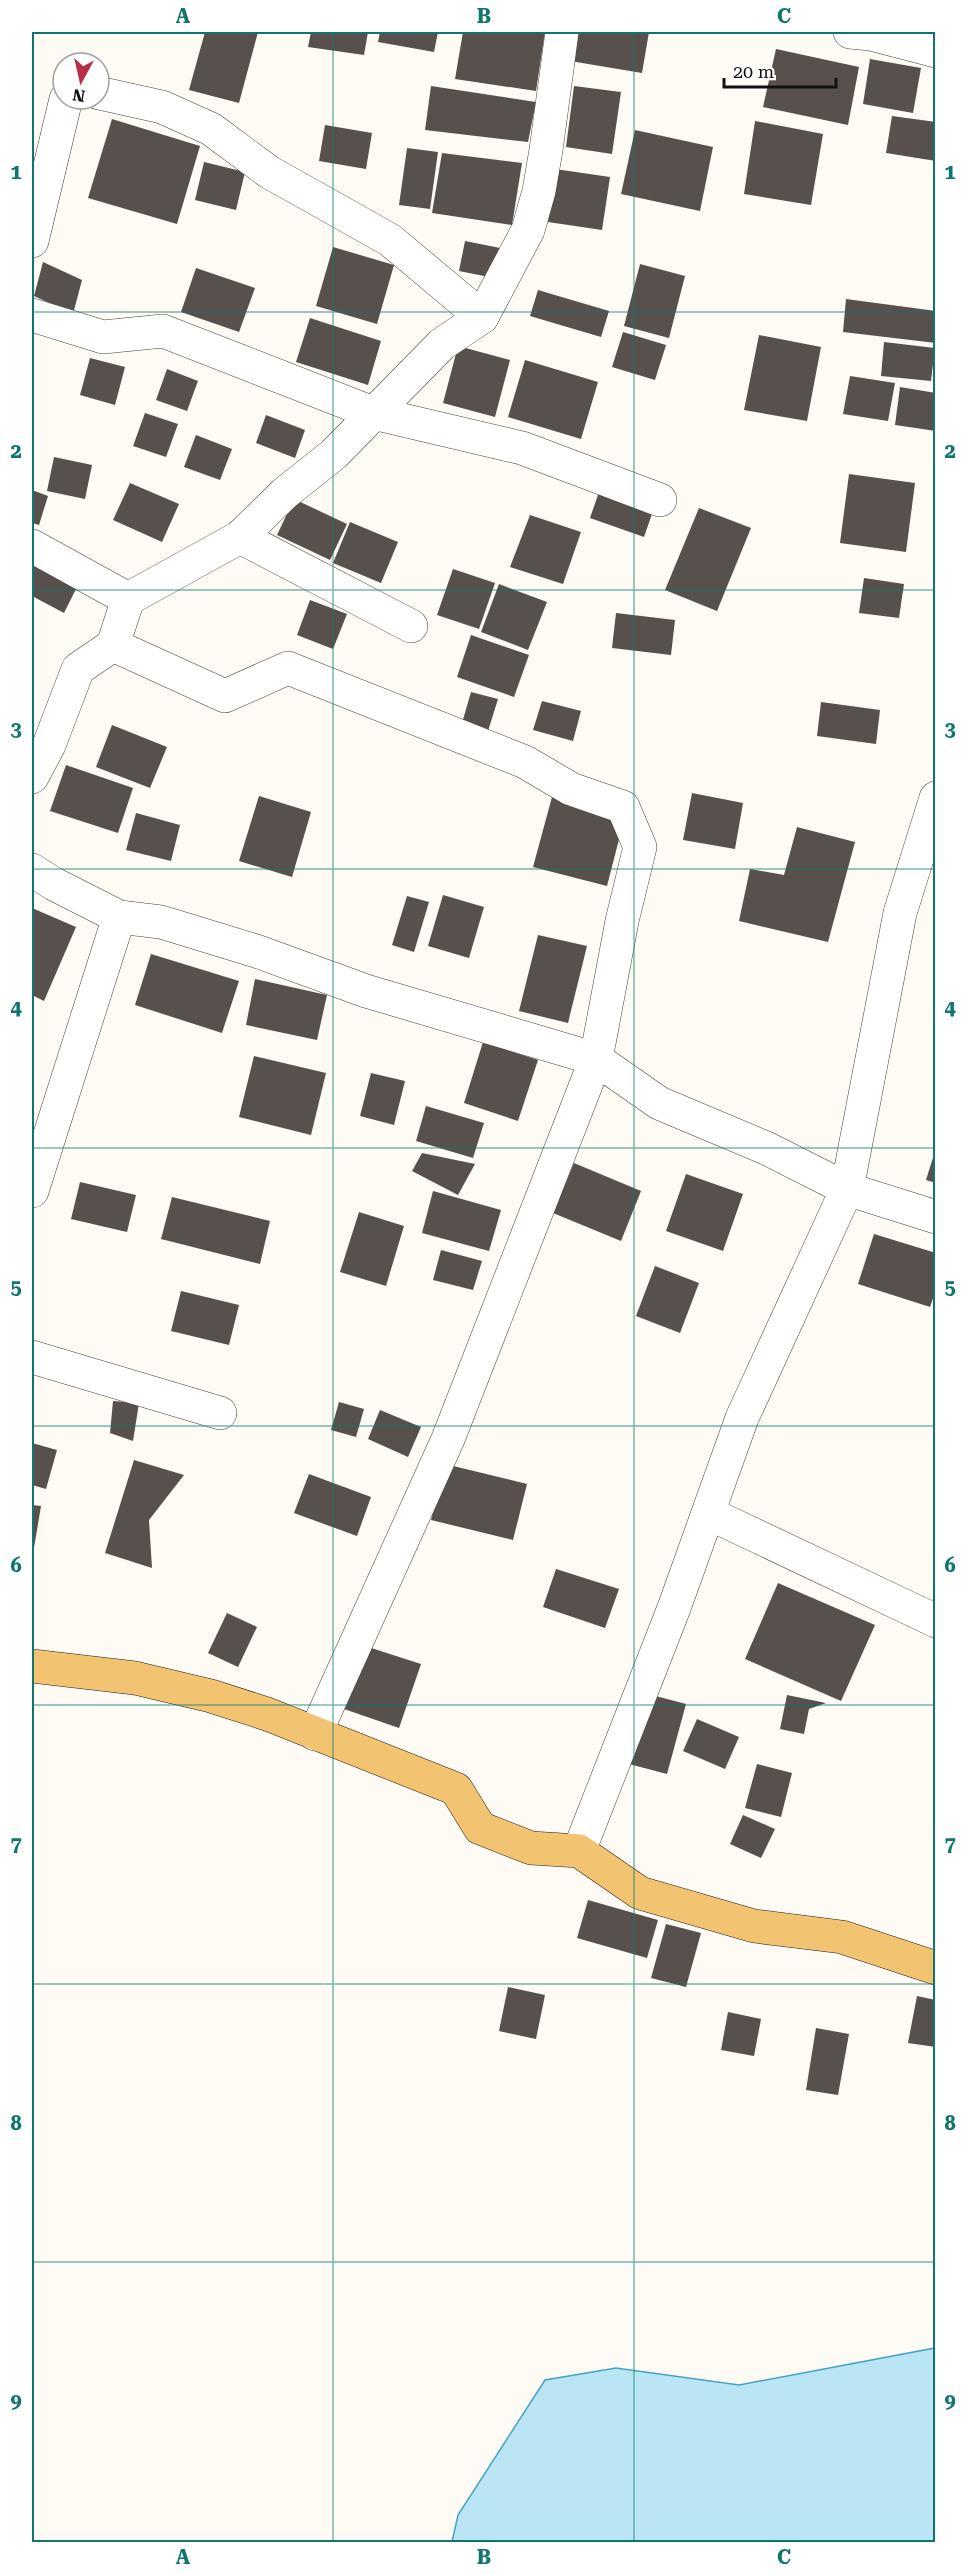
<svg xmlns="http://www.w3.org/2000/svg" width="967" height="2574" viewBox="0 0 967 2574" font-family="'Roboto Serif',serif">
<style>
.water{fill:#bae5f4;stroke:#45a3c8;stroke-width:1.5}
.building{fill:#58504d}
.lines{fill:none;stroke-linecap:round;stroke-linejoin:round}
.minor-casing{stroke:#434343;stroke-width:34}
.major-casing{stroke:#212121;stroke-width:34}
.minor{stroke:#fff;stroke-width:33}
.major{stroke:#f2c370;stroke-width:33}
.grid{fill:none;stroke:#0f766e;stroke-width:1.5;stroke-opacity:0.55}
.neatline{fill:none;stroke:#0f766e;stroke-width:2}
.grid-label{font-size:20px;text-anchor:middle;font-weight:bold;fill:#0f766e}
</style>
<rect width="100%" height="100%" fill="#fefbf4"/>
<polygon class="water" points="935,2348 935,2542 452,2542 458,2515 545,2380 616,2368 739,2385"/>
<g class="building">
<polygon points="205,32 258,32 239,103 189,90"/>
<polygon points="311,32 368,32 364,55 308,47"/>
<polygon points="380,32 438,32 434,52 378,42"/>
<polygon points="463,32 545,32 536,91 455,79"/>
<polygon points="575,32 649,32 642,73 570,61"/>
<polygon points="776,49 859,67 848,125 763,107"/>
<polygon points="870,59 921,68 913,113 863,104"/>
<polygon points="431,86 536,102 528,142 425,130"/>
<polygon points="574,86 621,92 612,154 566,147"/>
<polygon points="892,116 936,122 936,161 886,153"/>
<polygon points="112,119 200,146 177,224 88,198"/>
<polygon points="755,121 823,134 811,205 744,194"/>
<polygon points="325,125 372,133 366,169 319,161"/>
<polygon points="635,130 713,147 700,211 621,194"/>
<polygon points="407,148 438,152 430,209 399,205"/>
<polygon points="442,153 522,163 512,225 432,213"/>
<polygon points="204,162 245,172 236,210 195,200"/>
<polygon points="555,169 610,177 602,230 548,222"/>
<polygon points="465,241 500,248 494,278 459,271"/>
<polygon points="333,247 394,265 377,324 316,306"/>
<polygon points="43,262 82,280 73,314 34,296"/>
<polygon points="640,264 685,276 669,338 624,326"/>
<polygon points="196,268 255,288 239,332 181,312"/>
<polygon points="538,290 609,311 601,337 530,316"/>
<polygon points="846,299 936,311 936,343 843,332"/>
<polygon points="310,318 381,341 368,385 296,362"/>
<polygon points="623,332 666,345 655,380 612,367"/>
<polygon points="759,335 821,347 807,421 744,410"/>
<polygon points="884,342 935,348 931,381 881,376"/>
<polygon points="458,346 510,360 495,417 443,403"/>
<polygon points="90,358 125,367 115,405 80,395"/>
<polygon points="525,360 598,382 581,439 508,417"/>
<polygon points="167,369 198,381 187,411 156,400"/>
<polygon points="850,376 895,383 888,421 843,414"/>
<polygon points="900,387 936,393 936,431 895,425"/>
<polygon points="145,413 178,424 166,457 133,446"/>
<polygon points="266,415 305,430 295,458 256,443"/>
<polygon points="196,435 232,449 220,480 184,467"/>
<polygon points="54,457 92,465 85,499 47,491"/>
<polygon points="849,474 915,483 906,552 840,543"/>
<polygon points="130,483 179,504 162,542 113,520"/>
<polygon points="32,490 48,496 39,525 32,523"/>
<polygon points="599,492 653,511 644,537 590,518"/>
<polygon points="294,499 347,524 330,560 277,535"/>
<polygon points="699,508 751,528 717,611 665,590"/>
<polygon points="530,515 581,532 563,584 510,567"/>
<polygon points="350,522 398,542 381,583 333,563"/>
<polygon points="32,556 80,581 64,613 32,596"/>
<polygon points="453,569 495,583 479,629 437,615"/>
<polygon points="864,578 904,584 899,618 859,613"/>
<polygon points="499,584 547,602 528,650 481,632"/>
<polygon points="310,600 347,614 333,649 297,635"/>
<polygon points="616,613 675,620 671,655 612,648"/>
<polygon points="471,635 529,655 514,697 457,677"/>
<polygon points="471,692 498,699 488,731 462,723"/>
<polygon points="542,701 581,711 573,741 533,730"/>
<polygon points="821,702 880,710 876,744 817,736"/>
<polygon points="112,725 167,747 150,788 96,767"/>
<polygon points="66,765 133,788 118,833 50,811"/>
<polygon points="692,793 743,803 735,849 683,840"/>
<polygon points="259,796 311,812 292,877 239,861"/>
<polygon points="552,797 625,816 607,886 533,867"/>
<polygon points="136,813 180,825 171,861 126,850"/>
<polygon points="797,827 855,842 828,942 739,921 750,869 784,875"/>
<polygon points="443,895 484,907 469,958 428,946"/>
<polygon points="407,896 429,902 414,952 392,945"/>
<polygon points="32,908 76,927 44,1001 32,995"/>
<polygon points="538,935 587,946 568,1023 519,1011"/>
<polygon points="151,954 239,981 222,1033 135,1005"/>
<polygon points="255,979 327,995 317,1040 246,1025"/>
<polygon points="483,1042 538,1060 518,1121 464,1103"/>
<polygon points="254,1056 326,1073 311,1135 239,1117"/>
<polygon points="371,1073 405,1081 394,1125 360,1116"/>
<polygon points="426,1106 484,1123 473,1158 416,1141"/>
<polygon points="936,1148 936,1183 926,1180"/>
<polygon points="422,1153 475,1164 458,1195 412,1171"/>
<polygon points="574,1163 641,1191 621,1241 553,1213"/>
<polygon points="686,1174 743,1194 723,1251 666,1231"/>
<polygon points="80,1182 136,1195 127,1232 71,1219"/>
<polygon points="433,1191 501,1210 489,1251 422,1233"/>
<polygon points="172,1197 270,1221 260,1264 161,1239"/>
<polygon points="359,1212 404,1226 386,1286 340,1272"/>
<polygon points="874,1234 936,1253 936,1290 930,1307 858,1284"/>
<polygon points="441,1250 482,1261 473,1290 433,1280"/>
<polygon points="655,1266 699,1283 680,1333 636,1316"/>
<polygon points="181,1291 239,1305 229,1345 171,1331"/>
<polygon points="113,1401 139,1403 133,1441 110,1433"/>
<polygon points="339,1402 364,1409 356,1437 331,1430"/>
<polygon points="380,1410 421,1427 408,1457 368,1439"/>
<polygon points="32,1443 57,1450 46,1489 32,1485"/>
<polygon points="134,1460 184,1475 149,1520 152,1568 105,1553"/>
<polygon points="445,1464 527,1484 513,1540 431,1520"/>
<polygon points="309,1474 371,1497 357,1536 294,1513"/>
<polygon points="32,1505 41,1506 34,1548 32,1548"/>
<polygon points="556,1569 619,1589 605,1628 543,1607"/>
<polygon points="778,1583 875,1625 841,1701 745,1659"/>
<polygon points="227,1613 257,1627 238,1667 208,1653"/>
<polygon points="365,1646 421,1664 399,1728 344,1709"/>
<polygon points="648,1694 686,1704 667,1774 629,1764"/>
<polygon points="787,1695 826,1703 809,1709 804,1734 780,1729"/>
<polygon points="697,1719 739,1737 725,1769 683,1751"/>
<polygon points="757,1764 792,1773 781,1817 745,1808"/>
<polygon points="743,1815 775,1829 761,1858 730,1844"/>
<polygon points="588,1900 658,1920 647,1958 577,1938"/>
<polygon points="666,1924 701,1933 686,1987 651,1978"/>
<polygon points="508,1987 545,1995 536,2039 499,2031"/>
<polygon points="917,1996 936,2000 936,2047 908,2043"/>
<polygon points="728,2012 761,2019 754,2056 721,2050"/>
<polygon points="816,2028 849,2034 838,2095 806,2090"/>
</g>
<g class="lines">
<g class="minor-casing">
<g id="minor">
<polyline points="850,32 871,34 936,51"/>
<polyline points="99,93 162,107 211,129 269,172 390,240 482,317"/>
<polyline points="32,241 66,99"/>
<polyline points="32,315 103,337 163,331 373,413 522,448 660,500"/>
<polyline points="240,537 411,626"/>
<polyline points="32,546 128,599"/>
<polyline points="113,645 225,696 288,668 525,762 571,789 623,807 640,847 622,921 596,1059 448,1439 315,1734"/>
<polyline points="32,777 49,745 78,669 113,645 128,599 240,537 285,493 334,454 442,344 482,317 528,230 539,191 546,150 562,32"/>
<polyline points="32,870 54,884 119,917 161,922 256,951 366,991 596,1059 659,1103 766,1148 847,1189 936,1217"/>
<polyline points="32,1191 119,917"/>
<polyline points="32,1357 220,1413"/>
<polyline points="708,1513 936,1621"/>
<polyline points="579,1851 674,1608 742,1418 847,1189 900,913 936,798"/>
</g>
</g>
<g class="major-casing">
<polyline id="major" points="32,1666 135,1678 211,1696 267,1714 456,1789 480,1828 531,1848 579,1851 640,1893 754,1926 842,1937 936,1968"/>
</g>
<use href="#minor" class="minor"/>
<use href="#major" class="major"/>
</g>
<path class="grid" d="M 333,32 L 333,2542M 634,32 L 634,2542M 32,312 L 936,312M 32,590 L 936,590M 32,869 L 936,869M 32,1148 L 936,1148M 32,1426 L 936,1426M 32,1705 L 936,1705M 32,1984 L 936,1984M 32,2262 L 936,2262"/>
<rect width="967" height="2574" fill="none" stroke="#ffffff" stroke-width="66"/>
<g transform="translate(81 81) rotate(188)"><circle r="28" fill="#ffffff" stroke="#9f9f9f" stroke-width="1.5"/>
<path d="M0-4.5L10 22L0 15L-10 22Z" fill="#bb2d45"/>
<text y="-9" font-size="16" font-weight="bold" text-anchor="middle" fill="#101010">N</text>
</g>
<path d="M724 78v9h112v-9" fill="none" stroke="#101010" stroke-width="3"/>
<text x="733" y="78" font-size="18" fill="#101010" stroke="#ffffff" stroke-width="4.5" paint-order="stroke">20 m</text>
<rect x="33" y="33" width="901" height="2508" class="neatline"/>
<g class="grid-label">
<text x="183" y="23">A</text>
<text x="484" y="23">B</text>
<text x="784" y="23">C</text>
<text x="16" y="179">1</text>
<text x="950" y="179">1</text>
<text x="16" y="458">2</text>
<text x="950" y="458">2</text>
<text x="16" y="736">3</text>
<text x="950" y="736">3</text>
<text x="16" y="1015">4</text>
<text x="950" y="1015">4</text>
<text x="16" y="1294">5</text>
<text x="950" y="1294">5</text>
<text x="16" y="1572">6</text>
<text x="950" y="1572">6</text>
<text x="16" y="1851">7</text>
<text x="950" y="1851">7</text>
<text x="16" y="2130">8</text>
<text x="950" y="2130">8</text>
<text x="16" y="2408">9</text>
<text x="950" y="2408">9</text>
<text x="183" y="2564">A</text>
<text x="484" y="2564">B</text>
<text x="784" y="2564">C</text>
</g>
</svg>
